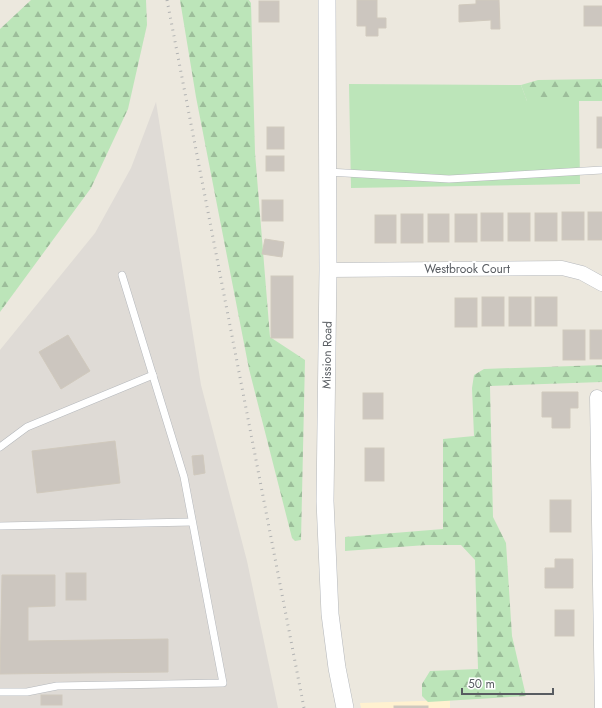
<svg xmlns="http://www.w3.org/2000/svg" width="602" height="708" viewBox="0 0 602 708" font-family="Jost,sans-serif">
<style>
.commercial{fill:#fff1d0}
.industrial{fill:#dfdbd6}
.green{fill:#bce5b9}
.forest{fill:url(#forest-firs)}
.building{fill:#ccc6bf;stroke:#d0c9bd}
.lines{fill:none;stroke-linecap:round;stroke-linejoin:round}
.service-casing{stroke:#b5b8bc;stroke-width:8}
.minor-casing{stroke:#b5b8bc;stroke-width:15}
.tertiary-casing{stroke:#b5b8bc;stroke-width:18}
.service{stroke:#fff;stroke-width:7}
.minor{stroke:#fff;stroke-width:14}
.tertiary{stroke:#fff;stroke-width:17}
.rail{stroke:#b1b2b2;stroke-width:3;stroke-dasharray:1 5;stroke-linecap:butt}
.labels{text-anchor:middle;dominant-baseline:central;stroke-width:4;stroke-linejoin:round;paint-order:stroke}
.street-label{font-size:12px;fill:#585c61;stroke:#fff}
</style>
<defs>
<pattern id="forest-firs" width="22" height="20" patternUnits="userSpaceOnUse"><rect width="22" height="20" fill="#bce5b9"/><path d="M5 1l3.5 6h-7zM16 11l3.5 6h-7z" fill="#9cbd9a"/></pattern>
</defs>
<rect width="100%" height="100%" fill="#ece8de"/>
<polygon class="commercial" points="450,700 450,708 361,708 360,703"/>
<polygon class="industrial" points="156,102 201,385 247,561 278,708 0,708 0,350 95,233 131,168"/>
<polygon class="green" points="349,84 521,85 527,101 579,101 580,184 351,188"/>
<g class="forest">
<polygon points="31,0 146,0 147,25 128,109 91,188 0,312 0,29"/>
<polygon points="180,0 249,0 251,3 255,153 270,337 305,360 301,540 295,541 292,538 249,369 196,97"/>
<polygon points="602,79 602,101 527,101 521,85 538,80"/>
<polygon points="602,365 602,382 490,386 493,517 506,543 512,636 526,696 428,702 422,696 422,684 430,671 478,669 475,560 461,545 426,545 345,551 345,537 443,529 443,439 474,436 472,388 474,375 484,369"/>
</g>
<g class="building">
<polygon points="357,0 377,0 377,18 386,18 386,28 378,28 378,36 366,36 366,26 357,26"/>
<polygon points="476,0 499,0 500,29 491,29 491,20 459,22 459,5 476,4"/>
<rect x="259" y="1" width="20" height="21"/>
<rect x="584" y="6" width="18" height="20"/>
<rect x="597" y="117" width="5" height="31"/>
<rect x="267" y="127" width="17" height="22"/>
<rect x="266" y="156" width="18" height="15"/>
<rect x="262" y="200" width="21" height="21"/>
<rect x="562" y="212" width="22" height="28"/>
<rect x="588" y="212" width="14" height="28"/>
<rect x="481" y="213" width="22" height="28"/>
<rect x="508" y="213" width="22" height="28"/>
<rect x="535" y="213" width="22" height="28"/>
<rect x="401" y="214" width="22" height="29"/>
<rect x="428" y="214" width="21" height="28"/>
<rect x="455" y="214" width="22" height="28"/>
<rect x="375" y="215" width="21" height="28"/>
<polygon points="265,239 284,242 282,257 262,254"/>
<rect x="271" y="276" width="22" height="62"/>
<rect x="482" y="297" width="22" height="29"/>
<rect x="509" y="297" width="22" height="29"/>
<rect x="535" y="297" width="22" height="29"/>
<rect x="455" y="298" width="22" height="29"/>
<rect x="563" y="330" width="22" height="30"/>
<rect x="590" y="330" width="12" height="29"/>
<polygon points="68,335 90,371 61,389 39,352"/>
<polygon points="542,392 578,392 578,408 570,408 570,428 552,428 552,417 542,417"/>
<rect x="363" y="393" width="20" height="26"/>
<polygon points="115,441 120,483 37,493 32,451"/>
<rect x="365" y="448" width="19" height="33"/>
<polygon points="203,455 205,473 194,475 192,456"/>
<rect x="550" y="500" width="21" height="32"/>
<polygon points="555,559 573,559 573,588 545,588 545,568 555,568"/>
<rect x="66" y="573" width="20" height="27"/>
<polygon points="2,575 55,575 55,606 28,607 28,641 168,639 168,672 0,674"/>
<rect x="555" y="610" width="19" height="26"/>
<rect x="41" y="695" width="21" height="10"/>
<rect x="394" y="706" width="34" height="2"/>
</g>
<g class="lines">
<g class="service-casing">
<g id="service">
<polyline points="328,172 449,179 602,170"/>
<polyline points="0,447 27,427 153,375"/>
<polyline points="0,526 192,522"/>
<polyline points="0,692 27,692 57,686 223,683 184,477 122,275"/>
</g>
</g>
<g class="minor-casing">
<g id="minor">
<polyline points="328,270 562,268 582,273 602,284"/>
<polyline points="597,397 602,708"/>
</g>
</g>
<g class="tertiary-casing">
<polyline id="tertiary" points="327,0 328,270 325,501 330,614 337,668 345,708"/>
</g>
<use href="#service" class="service"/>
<use href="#minor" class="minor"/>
<use href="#tertiary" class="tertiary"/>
<polyline class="rail" points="167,0 304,708"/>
</g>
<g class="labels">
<g class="street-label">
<text x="467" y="269">Westbrook Court</text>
<text transform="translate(327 355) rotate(-89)">Mission Road</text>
</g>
</g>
<path d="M462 688v6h91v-6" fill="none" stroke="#585c61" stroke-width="2"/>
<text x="468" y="688" font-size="12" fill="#585c61" stroke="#ffffff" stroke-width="3" paint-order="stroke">50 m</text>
</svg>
